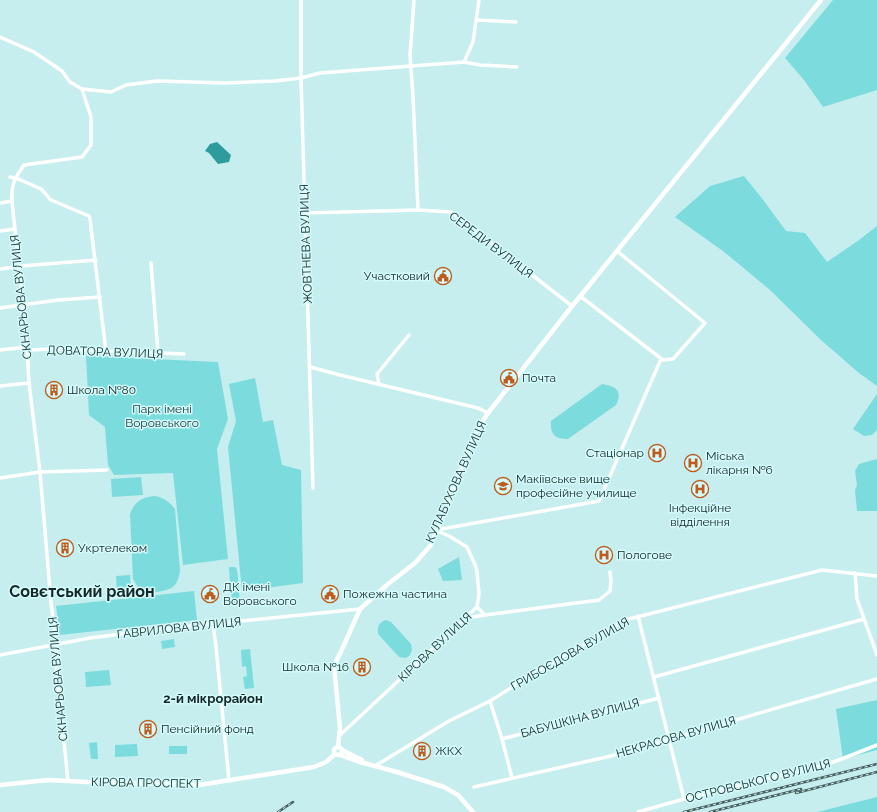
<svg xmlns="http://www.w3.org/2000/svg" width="877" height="812" viewBox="0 0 877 812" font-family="Raleway,sans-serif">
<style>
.green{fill:#7cdbdd}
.water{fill:#309b9d}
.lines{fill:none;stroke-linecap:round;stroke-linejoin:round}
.minor{stroke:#fff;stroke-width:3.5}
.tertiary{stroke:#fff;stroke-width:4.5}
.rail-casing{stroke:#485e5e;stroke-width:2.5}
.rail{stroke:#d3fbfb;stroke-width:1;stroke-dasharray:3;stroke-linecap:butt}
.labels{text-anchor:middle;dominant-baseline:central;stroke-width:3;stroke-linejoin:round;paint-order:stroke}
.street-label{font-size:12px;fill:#172626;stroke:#d3fbfb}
.poi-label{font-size:12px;fill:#172626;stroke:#d3fbfb;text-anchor:start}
.park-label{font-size:12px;fill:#223a3a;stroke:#d3fbfb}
.neighbourhood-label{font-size:13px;font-weight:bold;fill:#172626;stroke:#d3fbfb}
.district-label{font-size:16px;font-weight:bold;fill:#172626;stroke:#d3fbfb}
</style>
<rect width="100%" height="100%" fill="#c6eeee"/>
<g class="green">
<polygon points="833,0 877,0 877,90 823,107 804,80 785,58"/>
<polygon points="744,176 764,201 786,231 805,233 827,262 859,240 877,226 877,386 859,373 821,340 770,290 723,251 675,217 710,186"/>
<polygon points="86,356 218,362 228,419 217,449 228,559 183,565 173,473 114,475 108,465 105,427 89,415"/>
<polygon points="255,378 263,422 273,420 282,465 301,470 303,583 242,591 228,447 236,421 229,384"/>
<path d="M 602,384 C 616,386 623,391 616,405 L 568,439 C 555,439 550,435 551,421 Z"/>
<polygon points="877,394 877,430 872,435 864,436 853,429"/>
<polygon points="877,459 877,511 857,511 855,490 857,485 855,471 859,464"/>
<polygon points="141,477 143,495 112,497 111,479"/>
<path d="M 155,496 C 165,498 169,502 175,509 L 180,571 C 179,576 178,582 174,586 C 169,591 151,594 144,591 C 138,589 136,584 133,579 L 130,514 C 135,501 142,497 155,496 Z"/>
<polygon points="459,557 462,580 443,581 438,569"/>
<polygon points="229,567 235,567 237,569 239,588 233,588 230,585"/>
<polygon points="130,575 131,591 117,593 116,576"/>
<polygon points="194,591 197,620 60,635 56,606"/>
<polygon points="239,591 240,605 233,606 231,592"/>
<path d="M 386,620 L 391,622 L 411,644 L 412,650 L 410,655 L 406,658 L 399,657 L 378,634 C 377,627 379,622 386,620 Z"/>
<polygon points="174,639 175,647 162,649 161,641"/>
<polygon points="250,649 254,688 245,689 243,677 247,676 246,666 242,667 241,650"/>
<polygon points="109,670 111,685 86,687 85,672"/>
<polygon points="877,700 877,750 843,759 836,709"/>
<polygon points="97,742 98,759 91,759 89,743"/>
<polygon points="137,744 138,756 115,757 115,745"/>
<rect x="169" y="746" width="18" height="8"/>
<polygon points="877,797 877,812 817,812"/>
</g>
<polygon class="water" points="217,142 231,155 229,162 218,164 209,153 205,151 210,144"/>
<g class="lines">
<g class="minor">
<polyline points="301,0 301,78 313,488"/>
<polyline points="414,0 410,55 413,96 418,210"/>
<polyline points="477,20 516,22"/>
<polyline points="0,37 34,52 62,71 70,82 82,89"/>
<polyline points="464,62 473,42 479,0"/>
<path d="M 10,177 L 21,180 L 41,189 C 45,192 47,197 51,200 L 89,216 L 90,219 L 106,352"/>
<polyline points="0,203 12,201"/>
<polyline points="305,213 418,210 451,212 572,306"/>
<polyline points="0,231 15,229"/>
<polyline points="151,263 158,353"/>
<polyline points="0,269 21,266 96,260"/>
<polyline points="580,296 663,360 673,359 705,323 617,251"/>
<polyline points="0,308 58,300 100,297"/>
<polyline points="0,350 27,347"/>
<polyline points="27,350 55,349 184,354"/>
<polyline points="310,367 340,375 478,408 488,413"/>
<polyline points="379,384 377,374 409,335"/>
<polyline points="0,386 29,383"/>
<polyline points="0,478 40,472 107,470"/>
<polyline points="436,530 599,501 661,359"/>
<polyline points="855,573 857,599 877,655"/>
<polyline points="477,607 485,615 599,600 610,591 611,581 610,572"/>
<polyline points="638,616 684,799"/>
<polyline points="466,618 485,615"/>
<polyline points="213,624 216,647 229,780"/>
<polyline points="0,655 90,638 161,629 360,609"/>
<polyline points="654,677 864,619"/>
<polyline points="490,701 502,739 512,778"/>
<polyline points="339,736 424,657 477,607 479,594 477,572 476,567 467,547 449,536 437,531"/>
<polyline points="502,739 659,698"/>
<polyline points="375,766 449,721 490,701 538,671 625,620 822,570 877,576"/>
<path d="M 68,781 L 56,664 L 56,644 L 51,602 L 40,472 L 29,383 L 27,347 L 12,201 C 11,184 15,178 24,165 L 82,157 L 91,145 L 91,117 L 82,89 L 111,92 L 126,85 L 157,81 L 226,83 L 275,81 L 301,78 L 320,73 L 464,62 L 480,65 L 517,67"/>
<polyline points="474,787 611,756 877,679"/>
<polyline points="638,812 684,799 824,765 839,760 877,745"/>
</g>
<g class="tertiary">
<polyline points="338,747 340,728 334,666 344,645 360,609 388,584 415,563 431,545 477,430 488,413 569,310 821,0"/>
<circle cx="338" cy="751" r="4"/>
<polyline points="342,750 362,760"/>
<polyline points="340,755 360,762 397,772 444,787 458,795 473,812"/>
<polyline points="0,785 48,780 87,782 199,785 314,767 326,762 335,754"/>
</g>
<g class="rail-casing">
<g id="rail">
<polyline points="796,793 877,772"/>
<polyline points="278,812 293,802"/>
<polyline points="684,812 877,764"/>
<polyline points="710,812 801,789"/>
</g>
</g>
<use href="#rail" class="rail"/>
</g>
<defs>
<g id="civic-ring" transform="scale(0.9)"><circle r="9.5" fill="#d3fbfb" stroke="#be5c1e" stroke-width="1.5"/><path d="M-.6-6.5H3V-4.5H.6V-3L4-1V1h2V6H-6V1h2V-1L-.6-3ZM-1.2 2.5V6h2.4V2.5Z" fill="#be5c1e"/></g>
<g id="building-ring" transform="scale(0.9)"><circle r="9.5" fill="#d3fbfb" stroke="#be5c1e" stroke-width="1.5"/><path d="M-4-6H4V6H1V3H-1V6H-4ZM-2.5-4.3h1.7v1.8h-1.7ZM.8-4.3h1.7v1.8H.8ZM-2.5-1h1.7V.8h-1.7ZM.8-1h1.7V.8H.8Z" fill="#be5c1e"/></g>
<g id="hospital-ring" transform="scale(0.9)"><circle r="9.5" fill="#d3fbfb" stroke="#be5c1e" stroke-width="1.5"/><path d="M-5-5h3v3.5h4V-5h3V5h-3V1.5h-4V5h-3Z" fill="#be5c1e"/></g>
<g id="university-ring" transform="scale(0.9)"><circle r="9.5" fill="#d3fbfb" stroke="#be5c1e" stroke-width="1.5"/><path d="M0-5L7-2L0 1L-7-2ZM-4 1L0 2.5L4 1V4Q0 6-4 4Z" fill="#be5c1e"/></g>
</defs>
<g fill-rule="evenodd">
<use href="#civic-ring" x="443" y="276"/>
<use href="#civic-ring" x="509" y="378"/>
<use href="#building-ring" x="54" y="390"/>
<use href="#hospital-ring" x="657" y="453"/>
<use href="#hospital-ring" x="693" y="463"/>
<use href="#university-ring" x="503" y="486"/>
<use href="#hospital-ring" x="700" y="489"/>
<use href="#building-ring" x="65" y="548"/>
<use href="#hospital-ring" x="604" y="555"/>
<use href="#civic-ring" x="210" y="594"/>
<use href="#civic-ring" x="330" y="594"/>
<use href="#building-ring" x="362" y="667"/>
<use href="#building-ring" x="148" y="729"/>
<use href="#building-ring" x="422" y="751"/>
</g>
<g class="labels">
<g class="street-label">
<text transform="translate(306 244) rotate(-92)">ЖОВТНЕВА ВУЛИЦЯ</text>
<text transform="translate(491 245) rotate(37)">СЕРЕДИ ВУЛИЦЯ</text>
<text transform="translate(21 297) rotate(-96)">СКНАРЬОВА ВУЛИЦЯ</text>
<text transform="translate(105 352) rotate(2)">ДОВАТОРА ВУЛИЦЯ</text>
<text transform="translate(456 482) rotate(-66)">КУЛАБУХОВА ВУЛИЦЯ</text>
<text transform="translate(179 628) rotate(-6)">ГАВРИЛОВА ВУЛИЦЯ</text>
<text transform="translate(435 647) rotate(-43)">КІРОВА ВУЛИЦЯ</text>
<text transform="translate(570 654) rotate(-30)">ГРИБОЄДОВА ВУЛИЦЯ</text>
<text transform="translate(58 679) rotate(-95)">СКНАРЬОВА ВУЛИЦЯ</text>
<text transform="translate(580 718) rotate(-15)">БАБУШКІНА ВУЛИЦЯ</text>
<text transform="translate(676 737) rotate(-16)">НЕКРАСОВА ВУЛИЦЯ</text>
<text transform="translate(758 781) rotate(-14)">ОСТРОВСЬКОГО ВУЛИЦЯ</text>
<text transform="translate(146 783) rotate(1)">КІРОВА ПРОСПЕКТ</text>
</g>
<g class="poi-label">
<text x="430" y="276" text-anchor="end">Участковий</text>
<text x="522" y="378">Почта</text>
<text x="67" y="390">Школа №80</text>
<text x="644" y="453" text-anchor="end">Стаціонар</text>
<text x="706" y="456">Міська<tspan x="706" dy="14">лікарня №6</tspan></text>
<text x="516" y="479">Макіївське вище<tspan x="516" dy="14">професійне училище</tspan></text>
<text x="700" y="508" text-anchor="middle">Інфекційне<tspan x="700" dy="14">відділення</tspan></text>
<text x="78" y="548">Укртелеком</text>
<text x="617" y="555">Пологове</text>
<text x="223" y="587">ДК імені<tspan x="223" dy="14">Воровського</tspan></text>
<text x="343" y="594">Пожежна частина</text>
<text x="349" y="667" text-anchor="end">Школа №16</text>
<text x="161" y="729">Пенсійний фонд</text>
<text x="435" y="751">ЖКХ</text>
</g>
<g class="park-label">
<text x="162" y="409">Парк імені<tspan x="162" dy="14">Воровського</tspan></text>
</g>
<g class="neighbourhood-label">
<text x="213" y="698">2-й мікрорайон</text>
</g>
<g class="district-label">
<text x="82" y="591">Совєтський район</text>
</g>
</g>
</svg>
